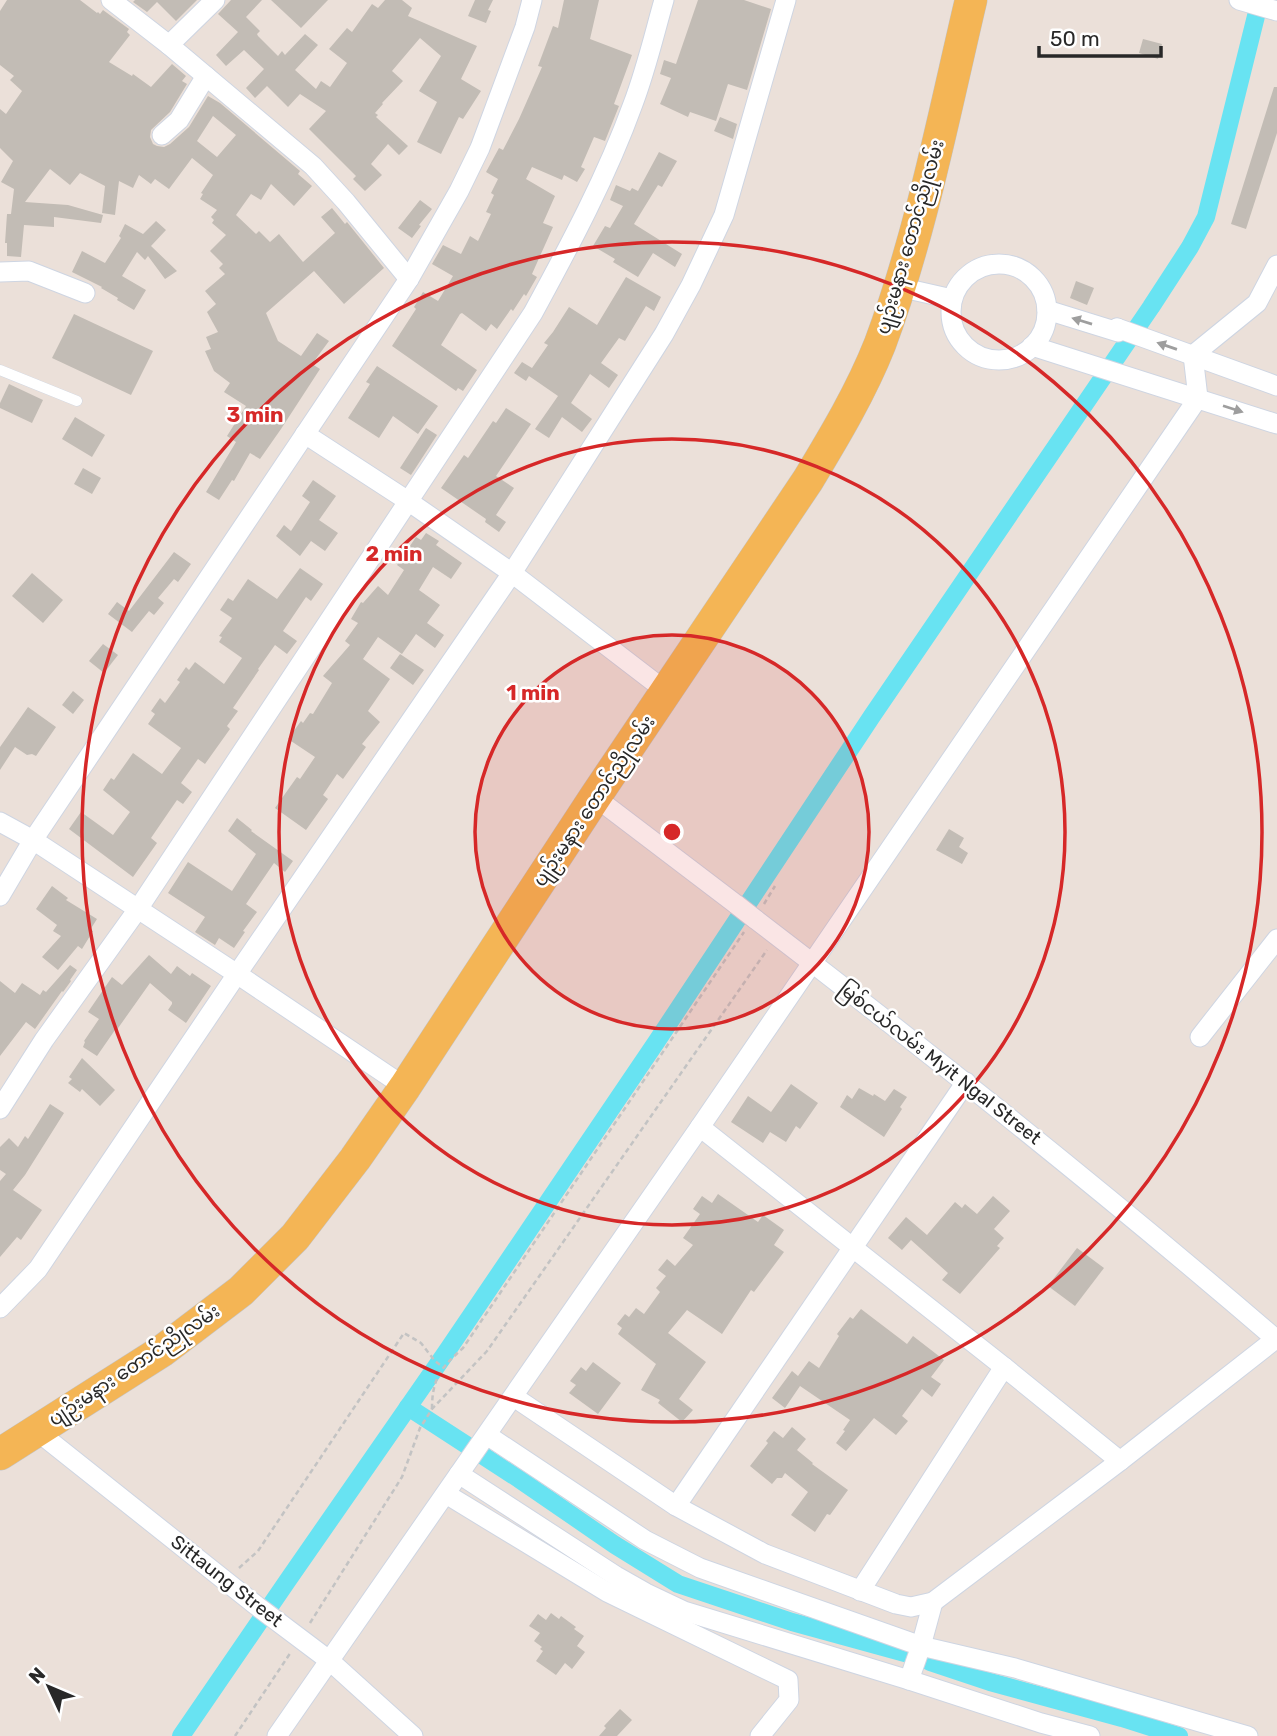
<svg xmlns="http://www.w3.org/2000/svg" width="1277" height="1736" viewBox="0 0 1277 1736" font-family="Rubik,'Noto Sans Myanmar',sans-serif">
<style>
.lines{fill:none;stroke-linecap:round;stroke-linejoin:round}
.canal{stroke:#68e3f2;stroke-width:18}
.building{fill:#c2bcb5;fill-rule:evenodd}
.lane-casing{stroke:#ced5e2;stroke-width:11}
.street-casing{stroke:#ced5e2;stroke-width:21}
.primary-casing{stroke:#c3c3c3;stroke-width:33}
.path{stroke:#c3c3c3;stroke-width:2.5;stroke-dasharray:5 3.5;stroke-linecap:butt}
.lane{stroke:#fff;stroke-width:10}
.street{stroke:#fff;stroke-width:19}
.primary{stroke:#f4b555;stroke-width:32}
.street-bridge-casing{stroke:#ced5e2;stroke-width:21;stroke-linecap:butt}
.street-bridge{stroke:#fff;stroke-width:19}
.oneway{fill:#9e9e9e}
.ring{fill:none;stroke:#d62828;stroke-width:3.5}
.labels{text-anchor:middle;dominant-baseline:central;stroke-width:5;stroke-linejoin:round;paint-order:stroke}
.street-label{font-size:19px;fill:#282828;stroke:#fff}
.centre{fill:#d62828;stroke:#fff;stroke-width:3.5}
.ring-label{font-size:21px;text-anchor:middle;font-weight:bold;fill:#d62828;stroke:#fff;stroke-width:5;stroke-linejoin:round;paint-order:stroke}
</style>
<rect width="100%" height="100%" fill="#ebe0d9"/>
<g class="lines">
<g class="canal">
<polyline points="408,1407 519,1479 615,1545 678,1584 792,1622 905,1653"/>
<polyline points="930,1662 990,1682 1122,1718 1179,1736"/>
<polyline points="181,1736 288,1580 445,1354 657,1041 872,716 1151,307 1190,247 1206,217 1260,0"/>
</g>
</g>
<g class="building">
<path d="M 7,0 L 80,0 L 97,13 L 98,12 L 100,14 L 103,10 L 129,29 L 127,32 L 130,35 L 109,62 L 132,76 L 133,74 L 151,87 L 172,64 L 186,76 L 182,81 L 187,84 L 170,112 L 151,130 L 150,137 L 153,144 L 157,146 L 164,147 L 170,144 L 189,127 L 208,96 L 220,103 L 300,171 L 298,174 L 312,186 L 294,206 L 271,184 L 261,200 L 251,194 L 236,215 L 256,234 L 259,231 L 270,242 L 279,234 L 303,262 L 335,233 L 321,217 L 332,208 L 345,224 L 347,222 L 384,268 L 344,304 L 314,271 L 266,313 L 278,341 L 301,356 L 317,333 L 329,341 L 312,364 L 320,369 L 281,429 L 260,459 L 250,453 L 234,481 L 232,480 L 219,500 L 206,492 L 236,442 L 227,436 L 246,406 L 224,392 L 230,383 L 214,371 L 205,351 L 211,349 L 206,337 L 218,332 L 207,312 L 216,304 L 205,291 L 225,274 L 219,268 L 223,264 L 210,251 L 226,235 L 212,223 L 214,220 L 211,217 L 217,210 L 200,199 L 203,194 L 201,193 L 213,175 L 192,158 L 169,189 L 155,179 L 151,184 L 139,175 L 133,188 L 119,181 L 115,215 L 102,213 L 105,186 L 80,173 L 70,185 L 50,169 L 25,202 L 68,205 L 103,215 L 101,223 L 54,217 L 54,227 L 24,225 L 21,257 L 7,256 L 7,243 L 5,243 L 7,214 L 11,214 L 14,189 L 1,182 L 13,161 L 0,148 L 0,109 L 6,114 L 22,91 L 10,80 L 14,76 L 0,65 L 0,11 ZM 213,116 L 236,135 L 217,157 L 197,141 Z"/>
<polygon points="135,0 197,0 176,21 157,2 147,12 133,2"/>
<polygon points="231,0 262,0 246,17 260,31 257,34 258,36 278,56 282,51 285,55 305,34 318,45 295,70 316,89 321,81 330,87 347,63 329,49 347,28 352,32 372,4 378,8 385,0 402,0 412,8 408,16 477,46 461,79 481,91 463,119 459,117 441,154 417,142 437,102 419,91 441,56 420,38 392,71 403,81 382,103 383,104 375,113 378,115 376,117 408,146 399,155 388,144 371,164 382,175 365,191 353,179 356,176 309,129 326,111 300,94 288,107 267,86 255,98 246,88 264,69 244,50 226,66 216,55 238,32 218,14"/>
<polygon points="271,0 328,0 301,28"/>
<polygon points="475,0 493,0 488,10 491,11 486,23 468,16"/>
<polygon points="564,0 599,0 590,39 632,55 614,104 619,106 605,141 594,137 581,167 585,169 577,182 564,175 562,180 532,167 526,179 555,196 543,223 553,227 532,274 537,277 526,296 524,294 513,311 511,309 497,329 491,324 486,331 462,313 460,314 441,345 477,370 463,391 458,388 456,391 392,346 416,309 414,307 423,292 438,301 453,276 432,264 443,245 461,254 470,236 478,241 491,214 486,212 494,195 491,193 498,179 486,172 499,148 503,150 519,119 542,67 538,66 553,26 558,28"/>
<polygon points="698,0 744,0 771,9 747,90 728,84 716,121 690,112 688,117 660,104 671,78 660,74 664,60 676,64"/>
<polygon points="1143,39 1162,44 1158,59 1139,53"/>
<polygon points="1274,87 1277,87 1277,133 1246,229 1231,224"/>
<polygon points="720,117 737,124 733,139 714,131"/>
<polygon points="659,152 677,161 662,187 658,185 634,224 682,254 675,267 653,253 638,277 613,262 615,259 593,246 605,226 610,228 623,206 610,200 616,185 630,191 632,188 638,191"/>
<polygon points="420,200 432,209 419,225 421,226 412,238 398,228"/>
<polygon points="156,221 166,230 151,246 177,271 165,279 148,256 145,260 137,252 122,276 146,290 134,310 117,300 118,298 101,288 102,287 72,272 82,251 105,263 121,238 119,236 125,224 143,234"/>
<polygon points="626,277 661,297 654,311 646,306 625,341 619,338 601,363 618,375 609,388 590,374 571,403 592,419 582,432 562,417 549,438 535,429 558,396 529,376 526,381 514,373 522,362 532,368 548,345 544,343 553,332 569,307 597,325"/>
<polygon points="1076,281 1094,288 1087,305 1070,298"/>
<polygon points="74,314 153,351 131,395 52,358"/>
<polygon points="377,366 438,406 418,434 393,416 379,438 348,418 370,384 366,382"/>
<polygon points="9,384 43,400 32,423 0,408 0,403"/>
<polygon points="506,408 531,424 496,476 514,488 496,515 506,522 499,532 485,522 486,519 441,488 464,455 468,458 493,421 496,423"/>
<polygon points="75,417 105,435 92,457 62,439"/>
<polygon points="426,428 437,435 411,475 400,468"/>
<polygon points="83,468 101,478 92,494 74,484"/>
<polygon points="313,480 336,496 319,520 338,533 325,551 311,541 300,556 276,536 284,525 291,531 310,502 302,496"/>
<polygon points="426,533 439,541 436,545 462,563 451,579 433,567 419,590 440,605 427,623 444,635 435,648 416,634 402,654 378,637 363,659 390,679 368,711 380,722 362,744 366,747 343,779 337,774 323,795 328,799 306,830 275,808 297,777 300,779 315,757 288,739 301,721 303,723 310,713 313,714 332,683 323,676 350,645 345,641 358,623 351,619 361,602 363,603 378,586 388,595 404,570 397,565 416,537 421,540"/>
<polygon points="174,552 191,564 178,582 174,579 158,598 164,603 154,615 149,611 132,632 108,614 117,602 129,611"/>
<polygon points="300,568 323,584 311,601 306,597 283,631 297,641 287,654 275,645 258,669 259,670 233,708 238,711 227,726 230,729 205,764 198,759 181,783 192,792 183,804 177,800 151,838 157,843 133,877 69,829 81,812 113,835 130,812 103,790 111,778 114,780 133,753 162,774 181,748 148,724 155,714 151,711 160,698 165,703 180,682 177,680 186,667 189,670 195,662 224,684 242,658 219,642 222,637 219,636 232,618 220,610 228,598 233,601 248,579 277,599"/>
<polygon points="32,573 63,600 43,623 12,596"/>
<polygon points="103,644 118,655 104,673 89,661"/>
<polygon points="400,654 424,670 413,685 390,668"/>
<polygon points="73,691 84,700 73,714 62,705"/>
<polygon points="28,707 56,727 36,756 32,754 27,755 15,747 0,770 0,747"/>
<polygon points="237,818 252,830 251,831 293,861 285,872 274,863 246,904 257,912 243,931 245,932 234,948 219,938 215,945 195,932 205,917 168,893 188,862 232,891 256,854 228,831"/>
<polygon points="949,829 964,838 959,847 968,853 962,864 936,850"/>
<polygon points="52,886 68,898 66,900 97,919 90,930 93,931 82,949 78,946 58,970 42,957 61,936 53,931 57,925 36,909"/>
<polygon points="149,955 171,974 177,966 190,976 192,973 211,986 186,1023 168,1010 172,1004 172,1002 150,983 116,1031 115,1030 97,1056 83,1047 85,1042 84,1041 99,1019 88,1012 112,977 122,985"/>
<polygon points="70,965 77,970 70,980 71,981 63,992 62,991 35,1029 26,1022 0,1056 0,981 15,993 22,983 40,995 43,990 46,992"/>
<polygon points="82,1058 115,1090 100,1106 82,1089 80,1092 68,1083 72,1079 69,1077"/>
<polygon points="791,1084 818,1103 800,1129 796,1126 786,1142 770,1132 763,1143 731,1122 748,1096 771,1112"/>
<polygon points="859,1088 873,1096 874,1094 885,1101 894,1089 907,1097 900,1107 902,1109 884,1137 840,1107 847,1095 852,1099"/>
<polygon points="50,1104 64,1113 25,1175 13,1190 42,1210 21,1240 17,1237 0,1257 0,1181 6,1174 0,1170 0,1147 9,1138 18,1147 25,1136 28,1139"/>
<polygon points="718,1194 758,1222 763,1215 784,1230 774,1245 784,1252 754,1292 751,1290 722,1334 687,1310 668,1333 706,1362 679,1399 693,1410 682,1422 658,1403 660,1400 641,1390 656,1364 618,1334 622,1328 617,1324 625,1314 629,1317 636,1308 644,1314 660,1292 656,1288 666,1276 658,1270 667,1259 675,1266 693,1245 683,1238 700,1214 693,1209 702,1196 712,1203"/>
<polygon points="993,1196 1010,1211 994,1229 1004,1238 997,1246 1000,1248 960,1294 942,1280 948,1273 911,1240 902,1250 888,1238 906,1217 927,1235 955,1202 962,1208 965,1204 977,1214"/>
<polygon points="1077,1248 1104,1268 1075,1306 1048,1286"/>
<polygon points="861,1309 907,1344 913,1336 944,1360 931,1377 941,1384 932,1397 922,1389 902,1416 908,1421 896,1435 874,1418 846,1451 836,1443 845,1431 843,1430 850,1420 800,1386 785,1408 772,1398 792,1371 798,1376 809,1361 819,1368 839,1336 837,1334 850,1317 853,1319"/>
<polygon points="593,1362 621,1383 598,1414 569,1393 576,1385 570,1381 581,1367 586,1371"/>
<polygon points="792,1427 806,1439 797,1450 813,1463 812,1464 848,1490 830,1515 827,1514 815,1532 791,1515 808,1492 785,1473 782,1478 777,1478 772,1484 750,1466 768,1443 766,1441 774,1431 783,1438"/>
<polygon points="551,1613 559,1619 561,1616 576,1627 574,1629 584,1636 577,1646 585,1652 572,1669 565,1663 556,1675 536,1661 543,1651 540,1649 542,1647 534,1641 540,1633 529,1626 538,1614 546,1620"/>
<polygon points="620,1709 632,1720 617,1736 599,1736 606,1728 604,1726"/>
</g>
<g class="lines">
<g class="lane-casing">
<polyline id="lane" points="0,370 77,401"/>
</g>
<g class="street-casing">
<g id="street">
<polyline points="111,0 169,45 313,166 346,202 409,279"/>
<polyline points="1239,0 1277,11"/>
<polyline points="169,45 215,0"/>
<polyline points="162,135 179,120 206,76"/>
<circle cx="999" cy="312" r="48"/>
<polyline points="0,272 29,271 85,293"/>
<polyline points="899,287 952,299"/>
<polyline points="1047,310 1118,332 1117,328"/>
<polyline points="1117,328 1277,386"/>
<polyline points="1032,346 1277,424"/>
<polyline points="305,434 408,501 512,573 667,692"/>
<polyline points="595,797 737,905"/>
<polyline points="0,822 33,840 237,974 405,1087"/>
<polyline points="0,896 33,840 409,279 459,191 480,148 525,27 532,0"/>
<path d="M 755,919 C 933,1055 1107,1194 1277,1340"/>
<polyline points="1200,1037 1277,939"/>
<path d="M 0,1109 L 44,1040 L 138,909 L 533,313 C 570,245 607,176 633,104 C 646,70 654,35 664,0"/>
<polyline points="700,1127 1004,1367"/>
<polyline points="0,1308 38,1269 237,974 512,573 664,334 691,285 724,215 786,0"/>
<polyline points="514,1397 676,1506 765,1554 896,1604 911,1607 933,1602 1120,1461 1277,1338"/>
<polyline points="37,1431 257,1606 330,1661 413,1736"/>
<polyline points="487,1435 645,1540 700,1568 921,1646 1015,1668 1248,1736"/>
<polyline points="459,1474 616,1576 646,1593 684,1611 909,1680 1041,1723 1090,1736"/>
<polyline points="446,1494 607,1592 788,1680 789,1700 760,1736"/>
<polyline points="676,1506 966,1082"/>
<polyline points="860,1591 1004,1367 1120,1461"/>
<polyline points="909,1680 921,1646 933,1602"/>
<polyline points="277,1736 700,1127 1198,398 1193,355 1257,303 1277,265"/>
</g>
</g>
<g class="primary-casing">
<path id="primary" d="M 0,1454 L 162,1351 L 241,1291 L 295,1237 L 355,1159 L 405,1087 L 595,797 L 808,480 C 834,437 861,392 880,344 C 921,234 944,114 971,0"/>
</g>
<g class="path">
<polyline points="764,904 775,886"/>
<path d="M 432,1409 C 432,1378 441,1368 463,1348 L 744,932"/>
<polyline points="239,1568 258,1551 404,1333 421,1343 435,1361 443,1367"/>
<polyline points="310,1623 402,1477 420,1428 432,1409 487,1351 767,950"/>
<polyline points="235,1736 291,1652"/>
</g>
<use href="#lane" class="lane"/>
<use href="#street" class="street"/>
<use href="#primary" class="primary"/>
<g class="street-bridge-casing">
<polyline id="street-bridge" points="737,905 755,919"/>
</g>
<use href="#street-bridge" class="street-bridge"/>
</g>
<defs><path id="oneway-solid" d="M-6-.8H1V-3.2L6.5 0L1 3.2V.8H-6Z" transform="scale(1.75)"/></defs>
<g class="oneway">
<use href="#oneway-solid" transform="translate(1082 321) rotate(-163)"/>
<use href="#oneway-solid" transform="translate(1167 346) rotate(-161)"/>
<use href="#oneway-solid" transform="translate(1233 409) rotate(18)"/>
</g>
<circle cx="672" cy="832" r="197" fill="#d62828" fill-opacity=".12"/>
<g class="ring">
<circle cx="672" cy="832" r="197"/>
<circle cx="672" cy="832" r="393"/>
<circle cx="672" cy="832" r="590"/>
</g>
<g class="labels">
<g class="street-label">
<text transform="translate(910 237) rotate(-74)">ပျဉ်းမနား တောင်ညိုလမ်း</text>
<text transform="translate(594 801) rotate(-56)">ပျဉ်းမနား တောင်ညိုလမ်း</text>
<text transform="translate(940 1063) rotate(38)">မြစ်ငယ်လမ်း Myit Ngal Street</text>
<text transform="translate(134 1365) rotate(-34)">ပျဉ်းမနား တောင်ညိုလမ်း</text>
<text transform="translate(227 1581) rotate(38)">Sittaung Street</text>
</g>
</g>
<circle cx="672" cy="832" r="10" class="centre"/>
<g class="ring-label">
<text x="255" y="422">3 min</text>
<text x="394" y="561">2 min</text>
<text x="533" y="700">1 min</text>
</g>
<g transform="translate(49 1687) rotate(314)" stroke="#ffffff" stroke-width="5" paint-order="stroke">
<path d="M0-5L12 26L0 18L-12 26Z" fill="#282828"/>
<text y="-10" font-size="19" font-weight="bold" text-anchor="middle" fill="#282828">N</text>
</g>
<path d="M1039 46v10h122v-10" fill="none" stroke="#282828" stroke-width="3.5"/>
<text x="1050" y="46" font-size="21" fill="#282828" stroke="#ffffff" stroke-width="5" paint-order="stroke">50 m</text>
</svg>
